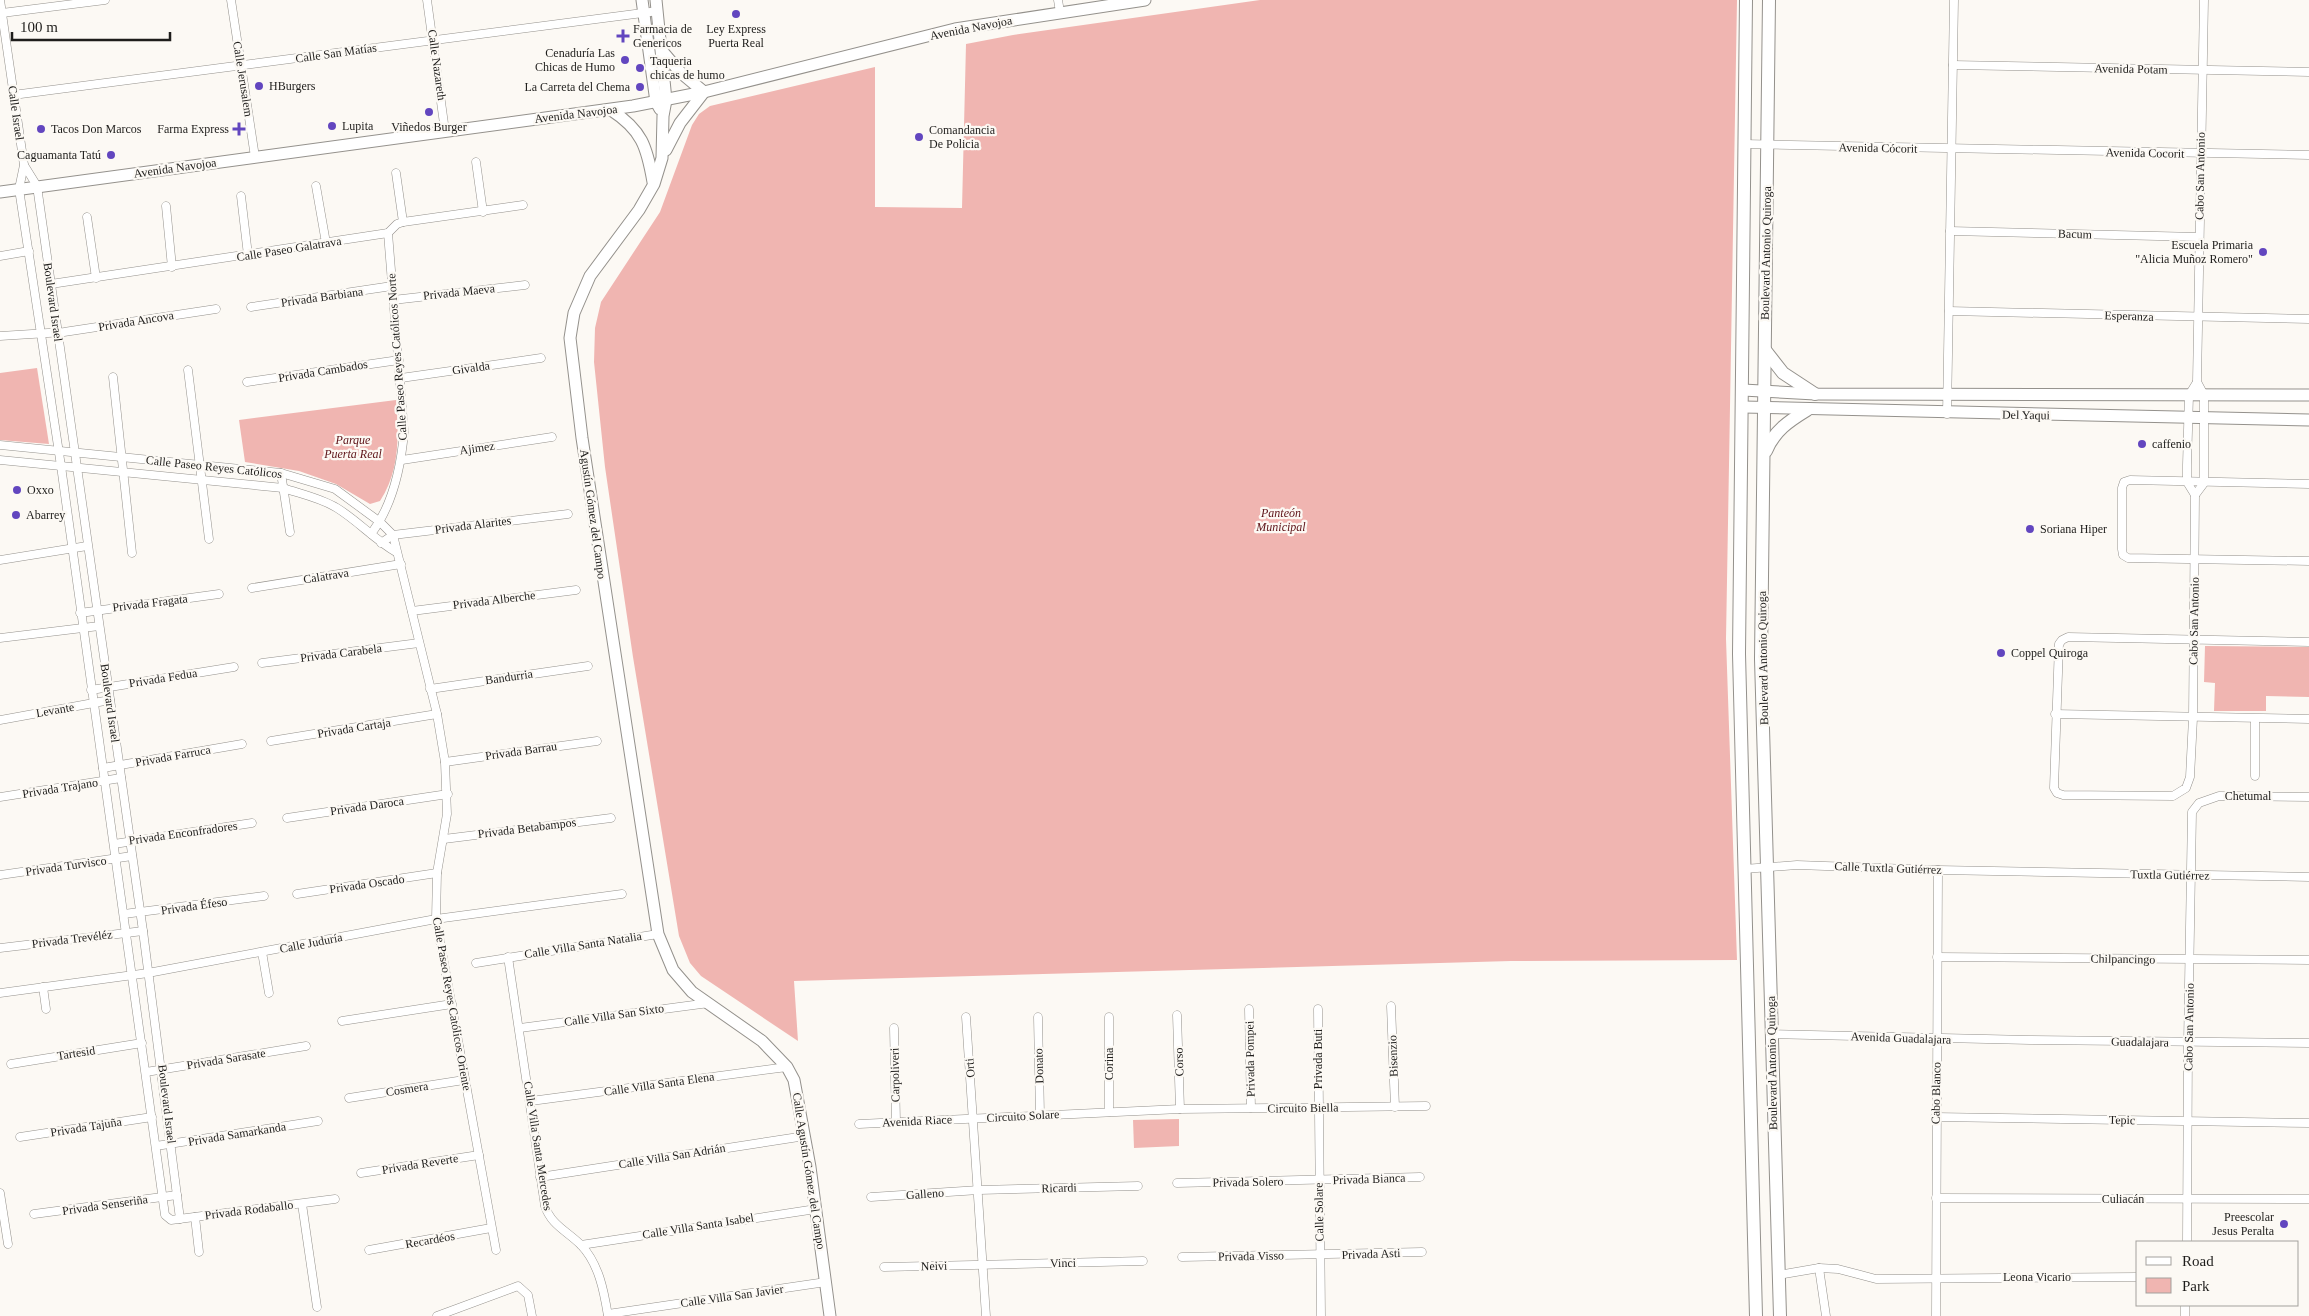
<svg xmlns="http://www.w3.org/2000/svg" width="2309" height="1316" viewBox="0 0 2309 1316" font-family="'Times New Roman',serif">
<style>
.green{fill:#f0b5b1}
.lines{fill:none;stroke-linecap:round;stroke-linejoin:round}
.street-casing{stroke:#94918c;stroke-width:9}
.secondary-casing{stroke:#94918c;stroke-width:13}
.primary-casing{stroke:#94918c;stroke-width:14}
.street{stroke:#fff;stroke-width:8}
.secondary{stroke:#fff;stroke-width:11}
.primary{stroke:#fff;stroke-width:12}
.poi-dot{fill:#6246bf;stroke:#fcf9f4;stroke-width:2}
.labels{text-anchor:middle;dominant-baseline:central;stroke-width:4.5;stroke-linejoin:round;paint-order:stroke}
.street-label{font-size:12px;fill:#1e1d1b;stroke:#fcf9f4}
.poi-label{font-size:12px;fill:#1e1d1b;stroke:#fcf9f4;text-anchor:start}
.park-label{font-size:12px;font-style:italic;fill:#5d1217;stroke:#fcf9f4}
</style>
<rect width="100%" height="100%" fill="#fcf9f4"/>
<g class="green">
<polygon points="1260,0 1737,0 1726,639 1737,960 1511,961 794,981 798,1041 701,976 690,963 679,936 633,657 605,467 594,362 595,328 601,302 660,212 692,125 699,114 710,106 875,67 875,207 962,208 966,44 1013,35"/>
<polygon points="37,368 49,444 0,440 0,373"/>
<path d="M 396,400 C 399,434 400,471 380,501 L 370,504 L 336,484 L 299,471 L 245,462 L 239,420 Z"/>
<polygon points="2205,646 2309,647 2309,697 2266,696 2266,711 2214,711 2215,683 2204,682"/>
<polygon points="1179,1119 1179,1146 1134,1148 1133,1120"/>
</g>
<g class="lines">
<g class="street-casing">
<g id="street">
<polyline points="0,0 24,165 19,189 61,466 165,1215 171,1220 335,1199"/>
<polyline points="231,0 255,157"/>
<polyline points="427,0 445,131"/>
<polyline points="1058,0 1060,12"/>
<polyline points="2,13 105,0"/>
<polyline points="1953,65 2309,72"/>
<polyline points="13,95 658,11"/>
<polyline points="1744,144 2309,155"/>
<polyline points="476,162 483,212"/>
<polyline points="24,165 37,186 143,931 180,1219"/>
<polyline points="396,173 403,222"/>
<polyline points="316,186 326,243"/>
<polyline points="241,196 248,255"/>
<polyline points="166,206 172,267"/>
<polyline points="87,217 96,278"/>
<polyline points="1950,231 2199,237"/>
<polyline points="0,256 29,251"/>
<polyline points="51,284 388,233 397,224 403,222 523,205"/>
<polyline points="393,300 525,285"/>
<polyline points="251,307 392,286"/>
<polyline points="1949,311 2309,319"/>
<polyline points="0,336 64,332 216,309"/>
<polyline points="188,370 209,539"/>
<polyline points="113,377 132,553"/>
<polyline points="401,378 541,358"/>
<polyline points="247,382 399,360"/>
<polyline points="2197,382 2189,395 2187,465 2187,482 2195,495 2193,718 2190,777 2186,788 2173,796 2063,795 2057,793 2054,788 2059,644 2062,640 2068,637 2309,642"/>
<polyline points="1947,414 1954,0"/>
<polyline points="0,445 281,473 335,489 380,522 393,535 437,714 445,762 447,814 437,873 436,919 496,1250"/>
<path d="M 0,460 L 283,488 C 301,494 321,498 337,508 C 358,521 375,540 396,552"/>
<polyline points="402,460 552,437"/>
<polyline points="281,473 290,532"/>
<polyline points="2309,484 2130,480 2124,482 2122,488 2122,549 2123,555 2128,558 2309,561"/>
<polyline points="2195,495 2204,483 2204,395 2197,382 2204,0"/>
<path d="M 371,534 C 393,505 401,467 404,432 L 388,233"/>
<polyline points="381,543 393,535 568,514"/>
<polyline points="0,560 87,546"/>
<polyline points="252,588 401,564"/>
<polyline points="412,611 576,590"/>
<polyline points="80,613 219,594"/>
<polyline points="0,638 99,626"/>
<polyline points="262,663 419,643"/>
<polyline points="430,689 588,666"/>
<polyline points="91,690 234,667"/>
<polyline points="2055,714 2309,719"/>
<polyline points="0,720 110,700"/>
<polyline points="271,741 437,714"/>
<polyline points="445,762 597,741"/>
<polyline points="103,768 242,744"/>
<polyline points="2255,776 2255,719"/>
<polyline points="0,797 121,778"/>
<polyline points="287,818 448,794"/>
<polyline points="444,839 611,818"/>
<polyline points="114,844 252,823"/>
<polyline points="1744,869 1797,865 1938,870 2309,877"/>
<polyline points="0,875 132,856"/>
<polyline points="297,894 437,873"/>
<polyline points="124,914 264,896"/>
<polyline points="0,948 143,931"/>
<polyline points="262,952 269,993"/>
<path d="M 508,957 L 545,1206 C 551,1225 567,1231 581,1245 C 599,1264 604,1291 608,1316"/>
<polyline points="1937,957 2309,960"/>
<polyline points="476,963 658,934"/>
<polyline points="43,987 46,1009"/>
<polyline points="0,993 148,973 436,919 622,894"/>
<polyline points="1391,1006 1395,1107"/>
<polyline points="1249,1009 1251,1108"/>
<polyline points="1318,1009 1321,1316"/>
<polyline points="1177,1015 1180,1109"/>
<polyline points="966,1017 986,1316"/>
<polyline points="1038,1017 1040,1115"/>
<polyline points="342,1021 452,1004"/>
<polyline points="520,1028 709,1003"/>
<polyline points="894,1028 896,1122"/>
<polyline points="1771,1034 2030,1040 2309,1043"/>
<polyline points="11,1064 142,1043"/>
<polyline points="146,1072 306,1046"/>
<polyline points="349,1098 464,1080"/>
<polyline points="531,1101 787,1067"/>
<polyline points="1109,1112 1109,1017"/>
<polyline points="1935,1117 2309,1123"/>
<polyline points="859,1124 1180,1109 1426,1106"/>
<polyline points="20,1137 152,1117"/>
<polyline points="156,1146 318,1121"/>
<polyline points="361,1173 479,1155"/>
<polyline points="540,1177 805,1136"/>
<polyline points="1177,1183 1420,1177"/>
<polyline points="0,1193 8,1244"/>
<polyline points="871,1197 979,1190 1138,1186"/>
<polyline points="1936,1198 2309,1199"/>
<polyline points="302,1204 317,1307"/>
<polyline points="34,1214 177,1195"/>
<polyline points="195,1217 199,1252"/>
<polyline points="2187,1242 2188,1043 2192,812 2199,803 2219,796 2309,797"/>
<polyline points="581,1245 816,1209"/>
<polyline points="369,1250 491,1228"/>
<polyline points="1182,1257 1422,1252"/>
<polyline points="884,1267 1143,1261"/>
<polyline points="1819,1268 1826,1316"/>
<polyline points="1778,1275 1819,1268 1838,1269 1876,1279 2138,1277"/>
<polyline points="608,1314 826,1282"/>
<polyline points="437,1316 518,1286 528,1295 532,1316"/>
<polyline points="1936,1316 1938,870"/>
<polyline points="2185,1316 2185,1305"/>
</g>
</g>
<g class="secondary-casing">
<g id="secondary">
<polyline points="642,0 656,102 660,109"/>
<polyline points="656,0 666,100 663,116 662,158 654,184 639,210 590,276 574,313 570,338 582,438 658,934 673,970 692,992 762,1041 787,1067 794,1080 810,1167 830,1316"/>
<polyline points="663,52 680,72 704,92 680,123 666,150"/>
<path d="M 611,110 C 642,130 647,147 653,182"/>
<polyline points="0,192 633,106 704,92 955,29 1145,0"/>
<polyline points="1743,390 1815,394 2309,395"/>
<polyline points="1743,407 2309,420"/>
</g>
</g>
<g class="primary-casing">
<g id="primary">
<polyline points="1746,0 1739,654 1756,1316"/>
<polyline points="1769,0 1761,659 1780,1316"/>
<polyline points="1765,350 1783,373 1815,394"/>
<path d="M 1766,451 C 1774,431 1789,421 1807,410"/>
</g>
</g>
<use href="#street" class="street"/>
<use href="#secondary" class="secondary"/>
<use href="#primary" class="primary"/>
</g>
<g class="poi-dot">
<circle cx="736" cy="14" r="5"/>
<path d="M620.5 28.5h5v5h5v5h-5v5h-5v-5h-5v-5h5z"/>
<circle cx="625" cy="60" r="5"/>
<circle cx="640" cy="68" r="5"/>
<circle cx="259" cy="86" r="5"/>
<circle cx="640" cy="87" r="5"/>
<circle cx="429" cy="112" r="5"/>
<circle cx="332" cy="126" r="5"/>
<circle cx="41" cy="129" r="5"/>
<path d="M236.5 121.5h5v5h5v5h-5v5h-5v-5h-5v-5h5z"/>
<circle cx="919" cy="137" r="5"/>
<circle cx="111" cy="155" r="5"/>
<circle cx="2263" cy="252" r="5"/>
<circle cx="2142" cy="444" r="5"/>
<circle cx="17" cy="490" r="5"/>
<circle cx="16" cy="515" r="5"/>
<circle cx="2030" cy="529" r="5"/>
<circle cx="2001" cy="653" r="5"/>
<circle cx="2284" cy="1224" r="5"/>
</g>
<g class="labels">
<g class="street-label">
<text transform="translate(971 28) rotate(-11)">Avenida Navojoa</text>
<text transform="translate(336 53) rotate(-8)">Calle San Matías</text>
<text transform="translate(437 65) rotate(82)">Calle Nazareth</text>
<text transform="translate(2131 69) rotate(1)">Avenida Potam</text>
<text transform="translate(243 79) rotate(81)">Calle Jerusalem</text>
<text transform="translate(16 113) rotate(82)">Calle Israel</text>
<text transform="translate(576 114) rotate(-7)">Avenida Navojoa</text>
<text transform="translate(1878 148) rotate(1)">Avenida Cócorit</text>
<text transform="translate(2145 153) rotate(1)">Avenida Cocorit</text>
<text transform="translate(175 168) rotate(-8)">Avenida Navojoa</text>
<text transform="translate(2200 176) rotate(-89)">Cabo San Antonio</text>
<text transform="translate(2075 234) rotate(2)">Bacum</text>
<text transform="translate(289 249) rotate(-9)">Calle Paseo Galatrava</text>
<text transform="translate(1766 253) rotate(-89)">Boulevard Antonio Quiroga</text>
<text transform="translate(459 292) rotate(-6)">Privada Maeva</text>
<text transform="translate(322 297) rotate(-8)">Privada Barbiana</text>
<text transform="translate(53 302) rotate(82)">Boulevard Israel</text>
<text transform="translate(2129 316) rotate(2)">Esperanza</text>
<text transform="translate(136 321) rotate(-9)">Privada Ancova</text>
<text transform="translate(397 357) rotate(-94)">Calle Paseo Reyes Católicos Norte</text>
<text transform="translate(471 368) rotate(-8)">Givalda</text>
<text transform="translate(323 371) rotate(-9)">Privada Cambados</text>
<text transform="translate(2026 415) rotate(1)">Del Yaqui</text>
<text transform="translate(477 448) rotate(-8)">Ajimez</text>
<text transform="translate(214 467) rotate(6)">Calle Paseo Reyes Católicos</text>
<text transform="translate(593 514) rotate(82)">Agustín Gómez del Campo</text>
<text transform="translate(473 525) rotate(-7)">Privada Alarites</text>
<text transform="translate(326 576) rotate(-9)">Calatrava</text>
<text transform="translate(494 600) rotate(-7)">Privada Alberche</text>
<text transform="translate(150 603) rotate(-7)">Privada Fragata</text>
<text transform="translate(2194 621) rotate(-89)">Cabo San Antonio</text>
<text transform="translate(341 653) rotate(-7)">Privada Carabela</text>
<text transform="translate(1763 658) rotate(-91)">Boulevard Antonio Quiroga</text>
<text transform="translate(509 677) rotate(-8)">Bandurria</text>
<text transform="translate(163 678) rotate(-9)">Privada Fedua</text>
<text transform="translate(110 703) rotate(82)">Boulevard Israel</text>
<text transform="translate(55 710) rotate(-10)">Levante</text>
<text transform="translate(354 728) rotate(-9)">Privada Cartaja</text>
<text transform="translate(521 751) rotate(-8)">Privada Barrau</text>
<text transform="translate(173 756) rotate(-10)">Privada Farruca</text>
<text transform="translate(60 788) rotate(-9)">Privada Trajano</text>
<text x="2248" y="796">Chetumal</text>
<text transform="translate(367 806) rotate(-8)">Privada Daroca</text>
<text transform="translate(527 828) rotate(-7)">Privada Betabampos</text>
<text transform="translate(183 833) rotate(-8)">Privada Enconfradores</text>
<text transform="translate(66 866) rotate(-8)">Privada Turvisco</text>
<text transform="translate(1888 868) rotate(2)">Calle Tuxtla Gutiérrez</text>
<text transform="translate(2170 875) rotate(1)">Tuxtla Gutiérrez</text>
<text transform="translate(367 884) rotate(-8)">Privada Oscado</text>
<text transform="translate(194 906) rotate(-8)">Privada Éfeso</text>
<text transform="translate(72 939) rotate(-7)">Privada Trevéléz</text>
<text transform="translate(311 943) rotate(-11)">Calle Juduría</text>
<text transform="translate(583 945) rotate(-9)">Calle Villa Santa Natalia</text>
<text transform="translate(2123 959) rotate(1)">Chilpancingo</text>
<text transform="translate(452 1004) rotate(80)">Calle Paseo Reyes Católicos Oriente</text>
<text transform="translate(614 1015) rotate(-8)">Calle Villa San Sixto</text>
<text transform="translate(2189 1027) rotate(-89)">Cabo San Antonio</text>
<text transform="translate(1901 1038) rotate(2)">Avenida Guadalajara</text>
<text transform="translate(2140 1042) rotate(1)">Guadalajara</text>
<text transform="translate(76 1053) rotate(-9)">Tartesid</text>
<text transform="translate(1393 1056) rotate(-92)">Bisenzio</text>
<text transform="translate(226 1059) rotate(-9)">Privada Sarasate</text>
<text transform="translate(1250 1059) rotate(-91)">Privada Pompei</text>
<text transform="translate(1318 1059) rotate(-90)">Privada Buti</text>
<text transform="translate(1179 1062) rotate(-92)">Corso</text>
<text transform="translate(1772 1063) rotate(-91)">Boulevard Antonio Quiroga</text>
<text transform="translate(1109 1064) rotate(-90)">Corina</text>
<text transform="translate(1039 1066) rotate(-92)">Donato</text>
<text transform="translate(970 1068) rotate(-95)">Orti</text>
<text transform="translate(895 1075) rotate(-91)">Carpoliveri</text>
<text transform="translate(659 1084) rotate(-8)">Calle Villa Santa Elena</text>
<text transform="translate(407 1089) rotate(-9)">Cosmera</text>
<text transform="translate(1936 1093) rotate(-89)">Cabo Blanco</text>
<text transform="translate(167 1104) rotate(83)">Boulevard Israel</text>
<text transform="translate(1303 1108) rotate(-1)">Circuito Biella</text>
<text transform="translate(1023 1116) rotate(-3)">Circuito Solare</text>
<text transform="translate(2122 1120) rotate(1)">Tepic</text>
<text transform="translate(917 1121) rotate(-3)">Avenida Riace</text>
<text transform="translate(86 1127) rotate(-9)">Privada Tajuña</text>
<text transform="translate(237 1134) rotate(-9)">Privada Samarkanda</text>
<text transform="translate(538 1146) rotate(81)">Calle Villa Santa Mercedes</text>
<text transform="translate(672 1156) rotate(-9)">Calle Villa San Adrián</text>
<text transform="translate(420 1164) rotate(-9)">Privada Reverte</text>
<text transform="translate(809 1171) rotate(81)">Calle Agustín Gómez del Campo</text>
<text transform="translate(1369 1179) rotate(-2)">Privada Bianca</text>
<text transform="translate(1248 1182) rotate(-1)">Privada Solero</text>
<text transform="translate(1059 1188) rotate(-2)">Ricardi</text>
<text transform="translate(925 1194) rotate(-4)">Galleno</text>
<text x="2123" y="1199">Culiacán</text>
<text transform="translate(105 1205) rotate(-8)">Privada Senseriña</text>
<text transform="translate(249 1210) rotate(-7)">Privada Rodaballo</text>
<text transform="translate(1319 1212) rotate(-91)">Calle Solare</text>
<text transform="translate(698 1226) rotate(-9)">Calle Villa Santa Isabel</text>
<text transform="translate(430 1240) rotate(-10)">Recardéos</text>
<text transform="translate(1371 1254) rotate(-2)">Privada Asti</text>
<text transform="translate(1251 1256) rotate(-1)">Privada Visso</text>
<text transform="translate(1063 1263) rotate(-1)">Vinci</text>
<text transform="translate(934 1266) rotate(-1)">Neivi</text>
<text x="2037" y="1277">Leona Vicario</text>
<text transform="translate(732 1296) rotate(-8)">Calle Villa San Javier</text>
</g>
<g class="poi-label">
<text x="633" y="29">Farmacia de<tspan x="633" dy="14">Genericos</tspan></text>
<text x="736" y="29" text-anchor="middle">Ley Express<tspan x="736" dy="14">Puerta Real</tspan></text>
<text x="615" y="53" text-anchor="end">Cenaduría Las<tspan x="615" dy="14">Chicas de Humo</tspan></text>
<text x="650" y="61">Taqueria<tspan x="650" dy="14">chicas de humo</tspan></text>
<text x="269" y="86">HBurgers</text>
<text x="630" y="87" text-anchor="end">La Carreta del Chema</text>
<text x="342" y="126">Lupita</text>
<text x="429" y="127" text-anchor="middle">Viñedos Burger</text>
<text x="51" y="129">Tacos Don Marcos</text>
<text x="229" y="129" text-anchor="end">Farma Express</text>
<text x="929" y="130">Comandancia<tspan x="929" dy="14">De Policia</tspan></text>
<text x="101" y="155" text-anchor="end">Caguamanta Tatú</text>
<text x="2253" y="245" text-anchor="end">Escuela Primaria<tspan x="2253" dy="14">"Alicia Muñoz Romero"</tspan></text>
<text x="2152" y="444">caffenio</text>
<text x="27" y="490">Oxxo</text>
<text x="26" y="515">Abarrey</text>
<text x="2040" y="529">Soriana Hiper</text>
<text x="2011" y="653">Coppel Quiroga</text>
<text x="2274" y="1217" text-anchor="end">Preescolar<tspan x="2274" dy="14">Jesus Peralta</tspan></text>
</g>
<g class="park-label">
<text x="353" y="440">Parque<tspan x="353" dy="14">Puerta Real</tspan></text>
<text x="1281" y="513">Panteón<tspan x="1281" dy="14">Municipal</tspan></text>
</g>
</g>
<rect x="2136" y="1241" width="162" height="65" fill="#fcf9f4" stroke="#a3a19d"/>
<rect x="2146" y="1257" width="25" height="8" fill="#ffffff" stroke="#a3a19d"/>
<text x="2182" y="1266" font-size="15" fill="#1e1d1b">Road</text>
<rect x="2146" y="1278" width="25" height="15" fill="#f0b5b1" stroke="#a3a19d"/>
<text x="2182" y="1291" font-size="15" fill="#1e1d1b">Park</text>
<path d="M12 32v8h158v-8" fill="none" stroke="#1e1d1b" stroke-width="2.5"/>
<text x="20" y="32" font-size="15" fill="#1e1d1b" stroke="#fcf9f4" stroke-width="4" paint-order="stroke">100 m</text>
</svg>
